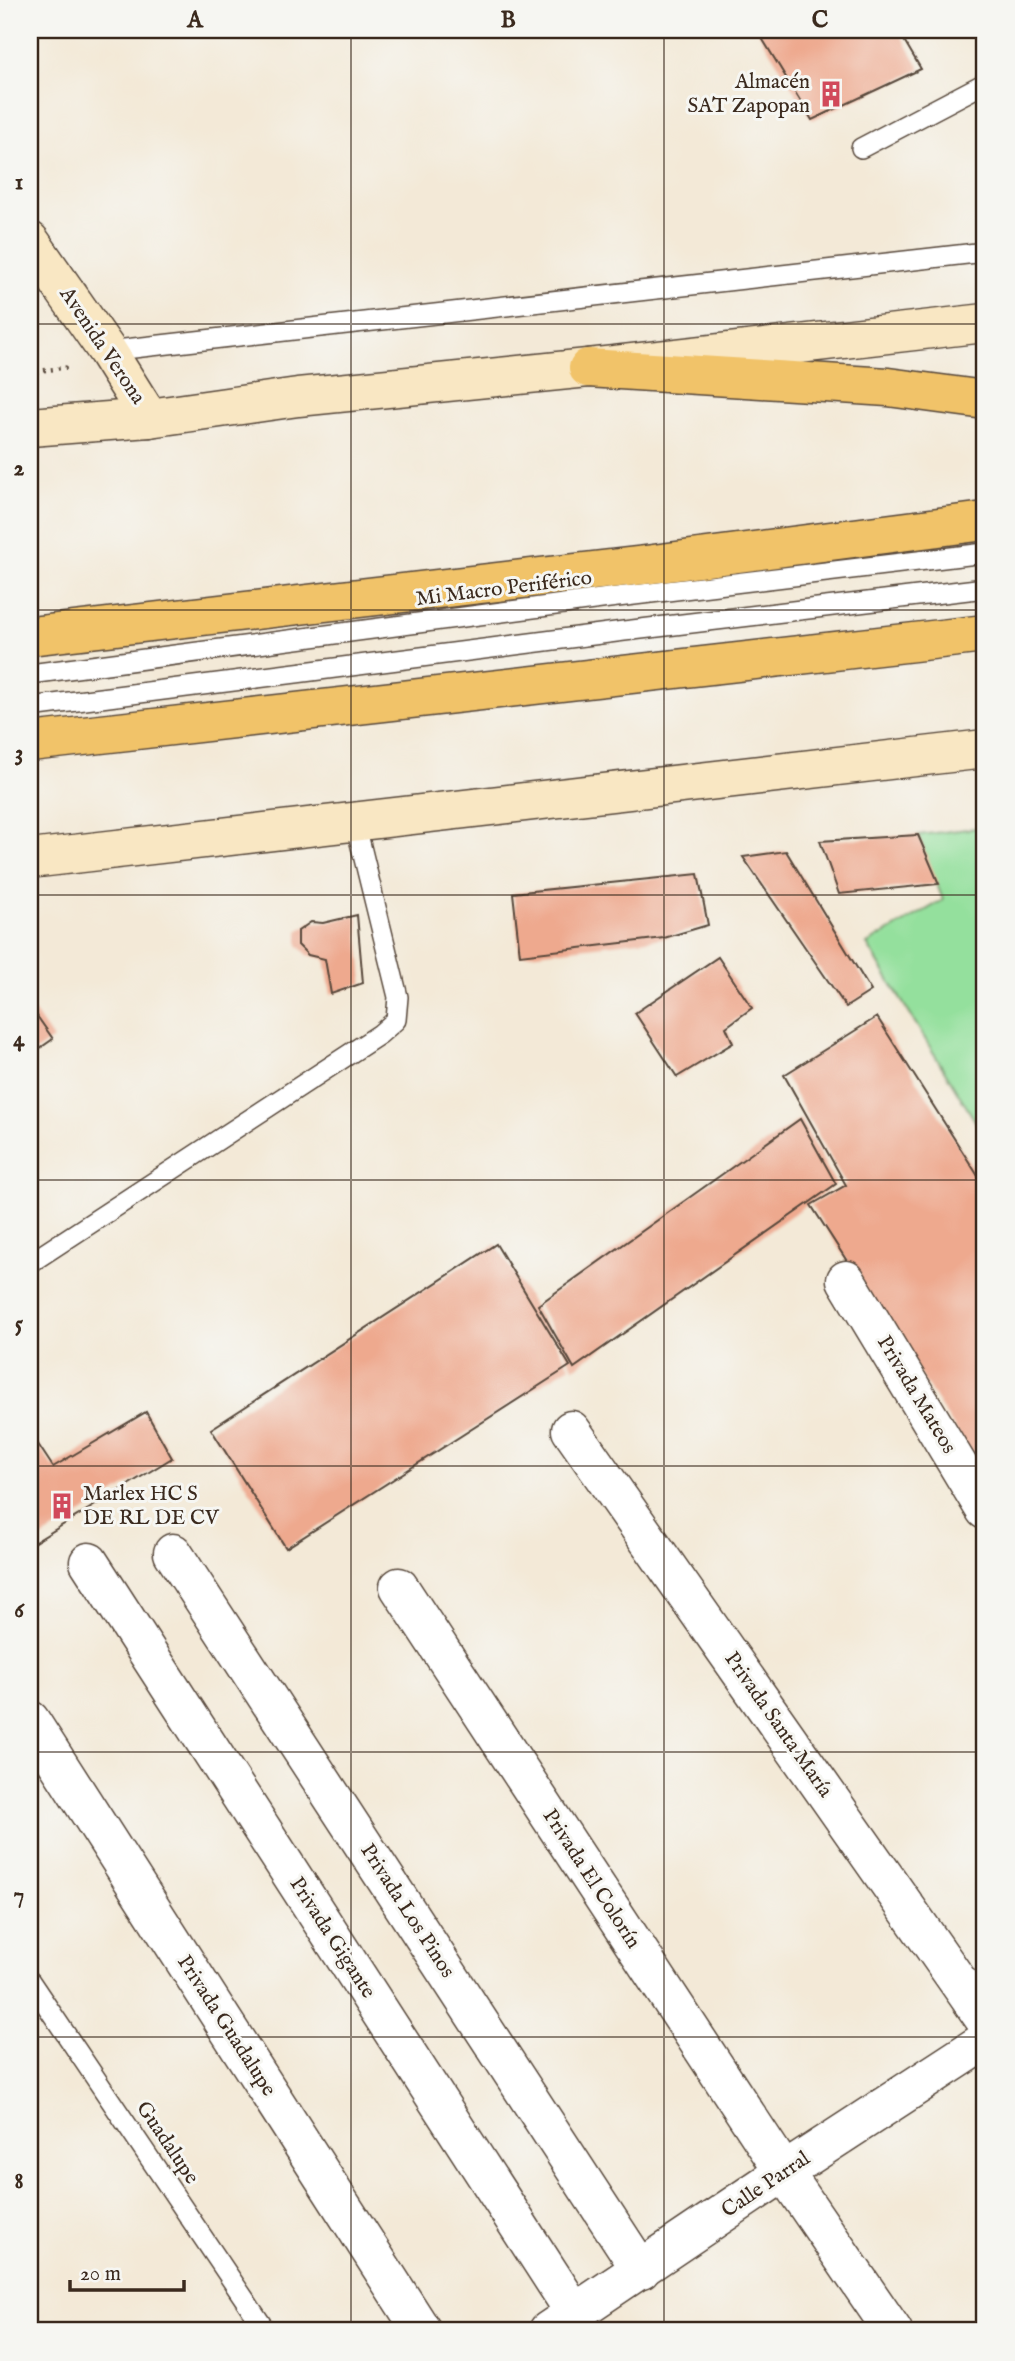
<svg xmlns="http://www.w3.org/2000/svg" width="1015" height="2361" viewBox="0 0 1015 2361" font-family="'IM FELL English',serif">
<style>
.green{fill:#94e09d;stroke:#68855e;stroke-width:2}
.building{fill:#eea98e}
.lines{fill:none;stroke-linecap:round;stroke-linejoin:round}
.service-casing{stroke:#57473a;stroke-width:22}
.minor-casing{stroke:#57473a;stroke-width:41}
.secondary-casing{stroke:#57473a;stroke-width:41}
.motorway-casing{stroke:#57473a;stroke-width:41}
.path{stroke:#57473a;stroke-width:4.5;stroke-dasharray:2 5;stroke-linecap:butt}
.service{stroke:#fff;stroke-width:19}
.minor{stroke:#fff;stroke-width:38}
.secondary{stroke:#f9e7c3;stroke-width:38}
.motorway{stroke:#f1c369;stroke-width:38}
.grid{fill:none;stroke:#3b2a1e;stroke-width:2;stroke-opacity:0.55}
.labels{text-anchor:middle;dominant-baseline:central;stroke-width:6;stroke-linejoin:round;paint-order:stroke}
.poi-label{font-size:21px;fill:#3b2a1e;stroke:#f6f6f2;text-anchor:end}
.street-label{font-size:21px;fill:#3b2a1e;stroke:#f6f6f2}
.neatline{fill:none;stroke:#3b2a1e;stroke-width:2.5}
.grid-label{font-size:23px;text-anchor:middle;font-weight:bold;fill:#3b2a1e}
</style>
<rect width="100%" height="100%" fill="#f6f6f2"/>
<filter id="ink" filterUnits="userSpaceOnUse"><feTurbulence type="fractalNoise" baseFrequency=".0143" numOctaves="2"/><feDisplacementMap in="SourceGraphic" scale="14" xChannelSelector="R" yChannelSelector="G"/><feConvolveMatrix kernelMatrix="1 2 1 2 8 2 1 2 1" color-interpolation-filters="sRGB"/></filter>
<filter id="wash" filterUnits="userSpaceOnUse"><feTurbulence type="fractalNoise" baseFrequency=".00686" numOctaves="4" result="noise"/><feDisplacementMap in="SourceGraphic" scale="28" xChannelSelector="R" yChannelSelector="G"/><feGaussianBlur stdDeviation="1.57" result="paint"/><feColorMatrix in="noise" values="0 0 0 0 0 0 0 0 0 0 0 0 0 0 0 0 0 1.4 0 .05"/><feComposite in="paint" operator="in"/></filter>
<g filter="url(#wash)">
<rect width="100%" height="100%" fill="#f3e9d7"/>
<polygon class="green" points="985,827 985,1137 867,944 943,900 918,835"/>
<g id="blocks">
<g class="building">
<polygon points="757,30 898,30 921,69 812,120"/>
<polygon points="918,835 939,884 839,894 820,841"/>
<polygon points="786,851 871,991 846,1007 743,857"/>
<polygon points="698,874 708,925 664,938 520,955 513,893"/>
<polygon points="357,915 363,983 331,994 325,959 308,955 298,945 298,931 311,922 323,923"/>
<polygon points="718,957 752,1008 726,1027 733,1043 677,1077 635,1013"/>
<polygon points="30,1006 53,1039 30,1055"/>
<polygon points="877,1017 985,1187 985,1476 811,1205 846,1185 784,1075"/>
<polygon points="800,1119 836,1184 574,1368 538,1305"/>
<polygon points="496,1244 570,1366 286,1548 211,1429"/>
<polygon points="146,1412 172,1458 30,1545 30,1432 53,1467"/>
</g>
</g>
</g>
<g filter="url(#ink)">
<use href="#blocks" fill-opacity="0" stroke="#57473a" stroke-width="2"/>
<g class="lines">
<g class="service-casing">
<g id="service">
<polyline points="861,148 985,83"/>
<polyline points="107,351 985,252"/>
<polyline points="30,674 609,598 985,553"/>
<polyline points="30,707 624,631 985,588"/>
<polyline points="30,1263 380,1034 396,1020 398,997 355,822"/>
<polyline points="30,1981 266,2331"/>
</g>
</g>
<g class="minor-casing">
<g id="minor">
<polyline points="846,1280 985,1510"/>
<polyline points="571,1430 985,2020"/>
<polyline points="173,1553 641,2270"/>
<polyline points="89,1562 575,2313"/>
<polyline points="399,1587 784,2172 893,2331"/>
<polyline points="30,1720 422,2331"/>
<polyline points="548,2331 784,2172 985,2041"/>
</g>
</g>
<g class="secondary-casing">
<g id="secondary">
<polyline points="30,241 107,351 149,418"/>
<polyline points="30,427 149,418 298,397 588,368 985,323"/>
<polyline points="30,859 985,749"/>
</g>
</g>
<g class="motorway-casing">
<g id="motorway">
<polyline points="588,368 888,387 985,400"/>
<polyline points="30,636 645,565 985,521"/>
<polyline points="30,742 985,634"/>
</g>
</g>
<polyline class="path" points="30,372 71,367"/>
<use href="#service" class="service"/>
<use href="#minor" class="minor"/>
<use href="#secondary" class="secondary"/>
<use href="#motorway" class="motorway"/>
</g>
</g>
<path class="grid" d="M 351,30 L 351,2331M 664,30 L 664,2331M 30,324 L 985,324M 30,610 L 985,610M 30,895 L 985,895M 30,1180 L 985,1180M 30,1466 L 985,1466M 30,1752 L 985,1752M 30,2037 L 985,2037"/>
<defs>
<g id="building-bare" transform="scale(2.1)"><path d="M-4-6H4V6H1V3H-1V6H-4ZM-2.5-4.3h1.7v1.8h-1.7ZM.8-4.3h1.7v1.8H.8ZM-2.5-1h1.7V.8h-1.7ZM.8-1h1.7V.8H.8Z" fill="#d1495b" stroke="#f6f6f2" stroke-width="2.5" paint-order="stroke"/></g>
</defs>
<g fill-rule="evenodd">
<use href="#building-bare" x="831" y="94"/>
<use href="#building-bare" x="62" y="1506"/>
</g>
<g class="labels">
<g class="poi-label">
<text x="810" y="82">Almacén<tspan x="810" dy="24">SAT Zapopan</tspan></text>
<text x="83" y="1494" text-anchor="start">Marlex HC S<tspan x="83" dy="24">DE RL DE CV</tspan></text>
</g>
<g class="street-label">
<text transform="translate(102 346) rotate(56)">Avenida Verona</text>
<text transform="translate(504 589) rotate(-7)">Mi Macro Periférico</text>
<text transform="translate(916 1395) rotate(59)">Privada Mateos</text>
<text transform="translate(778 1725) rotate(55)">Privada Santa María</text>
<text transform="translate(591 1879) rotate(57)">Privada El Colorín</text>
<text transform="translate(407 1911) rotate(57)">Privada Los Pinos</text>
<text transform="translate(332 1938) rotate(57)">Privada Gigante</text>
<text transform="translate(226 2026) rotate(57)">Privada Guadalupe</text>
<text transform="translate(167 2143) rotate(56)">Guadalupe</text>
<text transform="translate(766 2185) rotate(-34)">Calle Parral</text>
</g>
</g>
<rect width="1015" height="2361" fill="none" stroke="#f6f6f2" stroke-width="77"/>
<path d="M70 2280v10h114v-10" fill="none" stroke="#3b2a1e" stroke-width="3.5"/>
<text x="80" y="2280" font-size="21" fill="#3b2a1e" stroke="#f6f6f2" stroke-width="5" paint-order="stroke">20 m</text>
<rect x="38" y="38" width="938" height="2284" class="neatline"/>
<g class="grid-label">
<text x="195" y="27">A</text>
<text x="508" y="27">B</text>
<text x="820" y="27">C</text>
<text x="19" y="189">1</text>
<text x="19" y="475">2</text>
<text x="19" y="760">3</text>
<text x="19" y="1046">4</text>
<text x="19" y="1331">5</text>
<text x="19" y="1617">6</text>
<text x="19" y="1902">7</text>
<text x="19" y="2188">8</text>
</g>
</svg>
